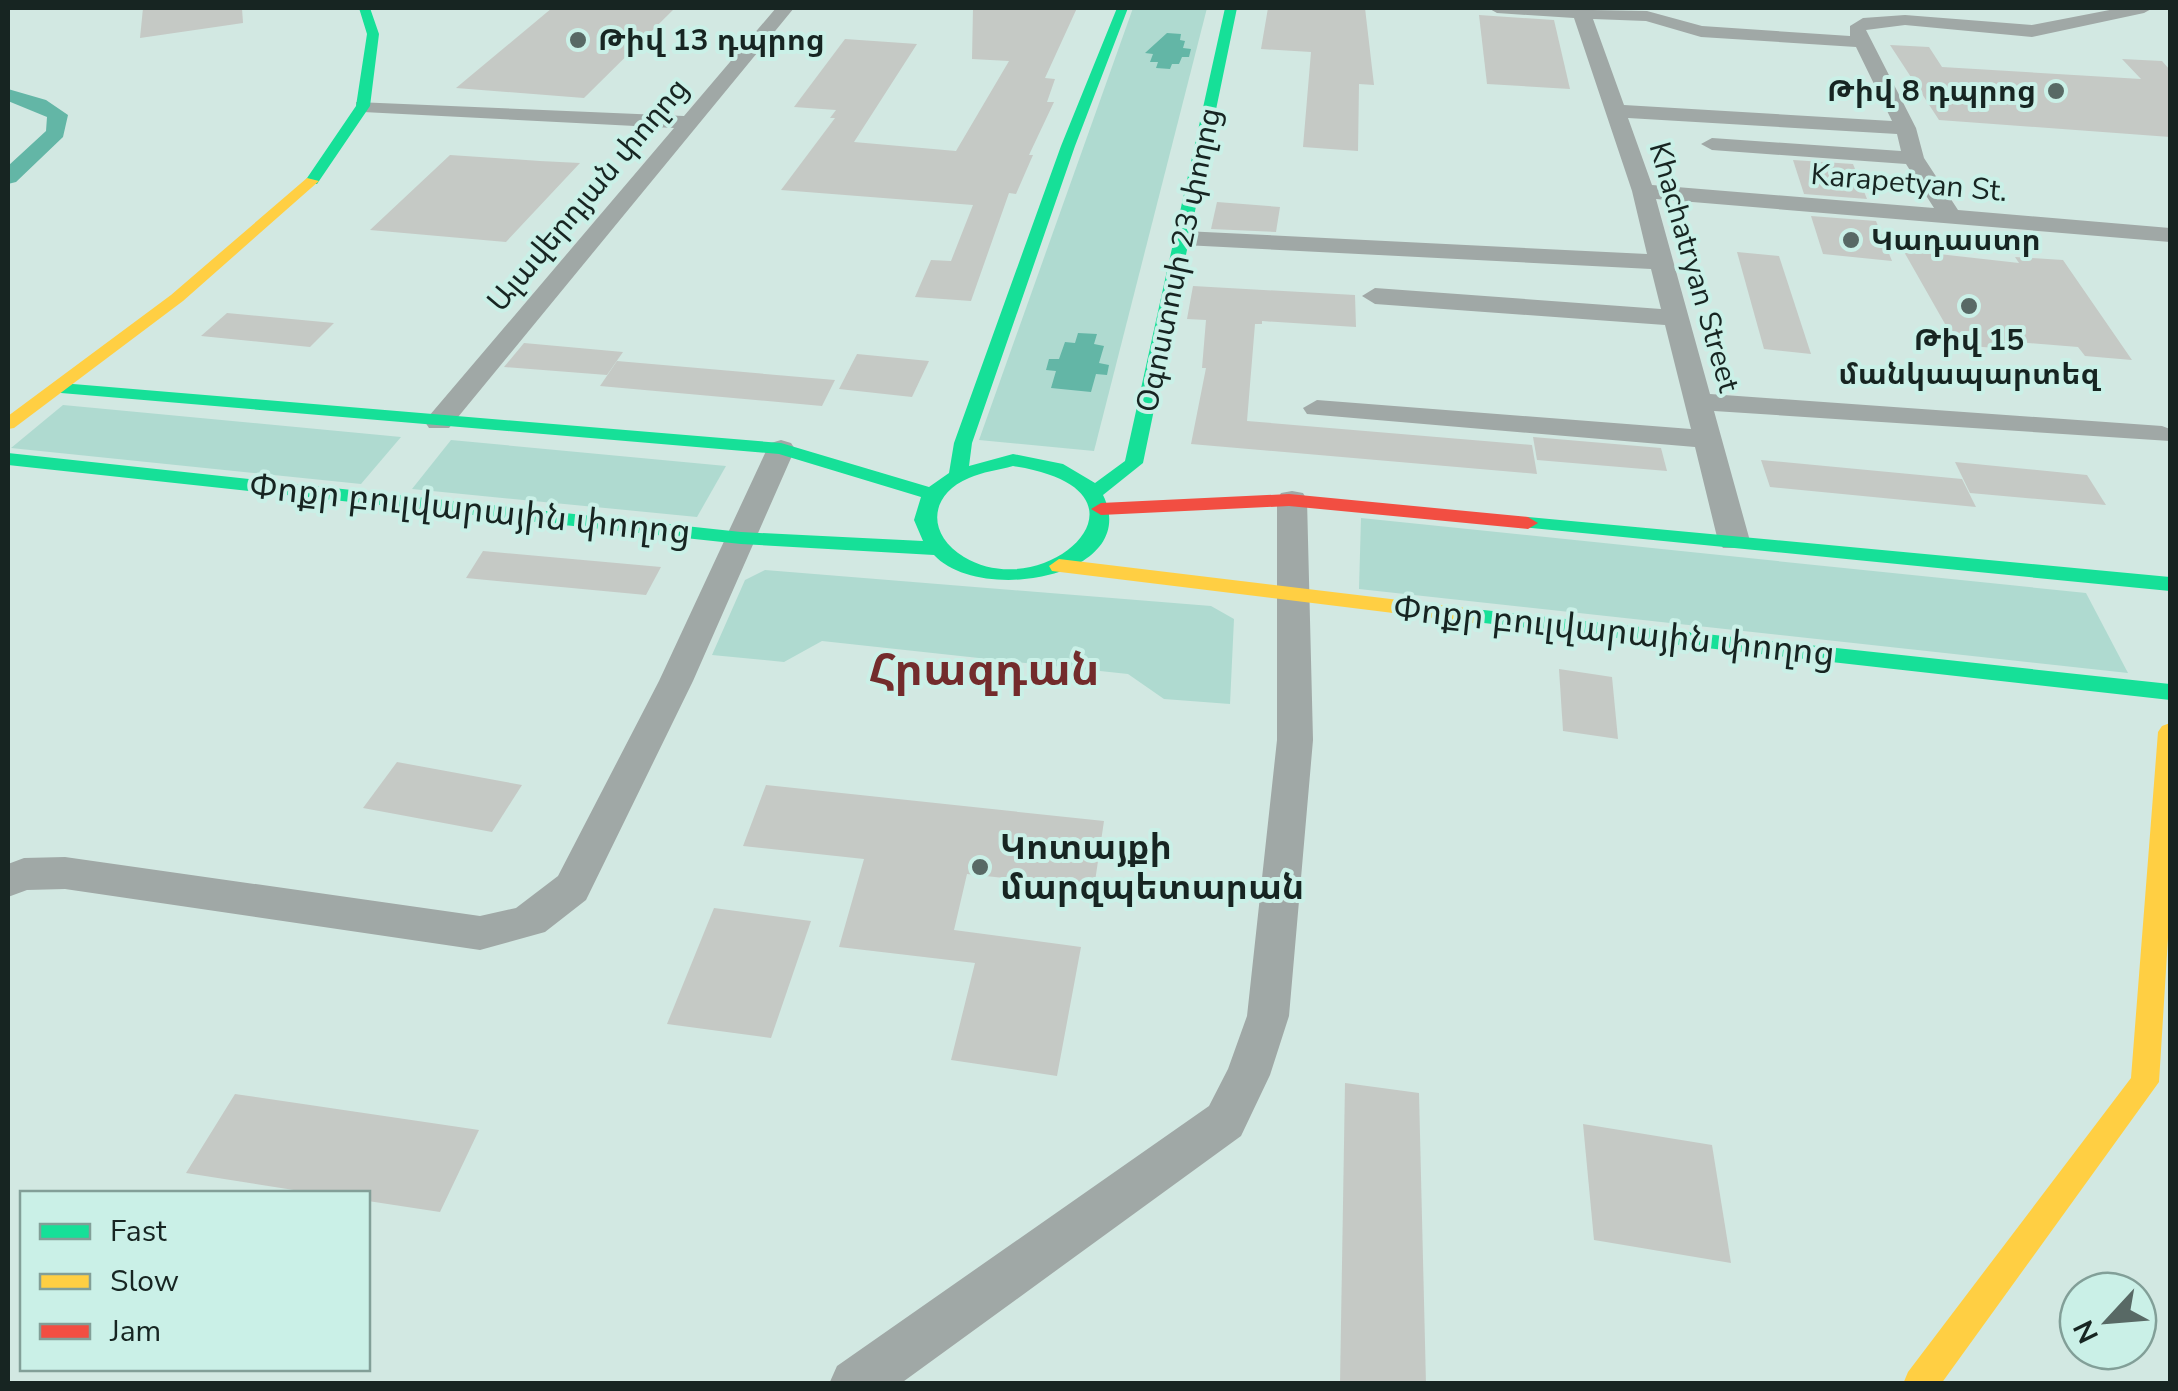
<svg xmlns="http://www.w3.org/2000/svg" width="2178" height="1391" viewBox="0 0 2178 1391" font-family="'Nunito Sans','Noto Sans Armenian',sans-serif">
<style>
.green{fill:#afdad0}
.water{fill:#63b6a6}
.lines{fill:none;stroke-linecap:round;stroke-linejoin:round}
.canal{fill:#63b6a6;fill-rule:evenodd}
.building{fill:#c5c9c5}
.street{fill:#a0a8a6;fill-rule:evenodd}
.fast{fill:#16e098;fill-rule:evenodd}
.slow{fill:#ffcf43;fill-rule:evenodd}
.jam{fill:#f24e42;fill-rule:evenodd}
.poi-dot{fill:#586965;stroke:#caf0e7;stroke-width:4}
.labels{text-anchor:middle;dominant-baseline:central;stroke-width:8;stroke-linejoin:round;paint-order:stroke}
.far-poi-label{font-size:30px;font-weight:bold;fill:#172522;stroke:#caf0e7;text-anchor:start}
.far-street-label{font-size:30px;fill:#172522;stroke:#caf0e7}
.street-label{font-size:35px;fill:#172522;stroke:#caf0e7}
.poi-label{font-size:35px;font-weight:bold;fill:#172522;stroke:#caf0e7;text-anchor:start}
.district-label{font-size:45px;font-weight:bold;fill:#732c2c;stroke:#caf0e7}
</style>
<rect width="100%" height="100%" fill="#d2e8e2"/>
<g class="green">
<polygon points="1133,8 1207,8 1094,451 979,440"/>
<polygon points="63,405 401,437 361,484 11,448"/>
<polygon points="451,440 726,466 697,517 412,489"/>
<polygon points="1361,518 2086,593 2128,673 1359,589"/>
<polygon points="765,570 1211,606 1234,619 1230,704 1164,699 1128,674 822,641 784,662 712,655 745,580"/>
</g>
<g class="water">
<polygon points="1167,33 1181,34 1180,40 1185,41 1183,48 1191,49 1189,57 1182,57 1179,64 1172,64 1170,69 1156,68 1158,62 1150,62 1153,54 1145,53"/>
<polygon points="1078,333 1097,334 1094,344 1104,346 1099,363 1109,365 1107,375 1096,374 1091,392 1051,388 1056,371 1046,370 1049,359 1059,359 1065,342 1075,343"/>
</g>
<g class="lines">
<polygon class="canal" points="8,89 46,100 68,115 63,137 16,182 8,184 8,166 46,131 47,117 8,101"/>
</g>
<g class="building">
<polygon points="143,8 242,8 243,23 140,38"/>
<polygon points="552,8 675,8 584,98 456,88"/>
<polygon points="973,8 1077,8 1045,78 1055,79 1047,102 1054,102 1029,155 1033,155 1016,194 1009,193 971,301 915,297 931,260 951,261 973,205 781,190 835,118 830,118 836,110 794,107 845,39 917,44 854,142 956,151 1009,61 972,59"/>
<polygon points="1268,8 1365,8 1374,85 1359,84 1358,151 1303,147 1311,52 1261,49"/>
<polygon points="1479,15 1554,20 1570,89 1487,84"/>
<polygon points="1890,45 1929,47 1942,67 2141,79 2122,59 2162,61 2170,70 2170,137 1939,120"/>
<polygon points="450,155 540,161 580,163 506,242 370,230"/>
<polygon points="1793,160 1853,164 1867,199 1804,194"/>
<polygon points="1217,202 1280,207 1276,232 1211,229"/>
<polygon points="1811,216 1876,221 1892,261 1823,254"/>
<polygon points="1903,250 2019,263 2015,257 2063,260 2132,360 2085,356 2078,347 2004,341 2009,349 1957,345"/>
<polygon points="1737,252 1779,256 1811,354 1764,349"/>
<polygon points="1193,286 1355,295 1356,327 1262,321 1262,324 1255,324 1247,421 1532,445 1537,474 1191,444 1206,368 1202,368 1206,320 1187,319"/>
<polygon points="227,313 334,323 310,347 201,336"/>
<polygon points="524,343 623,352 607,375 504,367"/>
<polygon points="857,354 929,361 912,397 839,389"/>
<polygon points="617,361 835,380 822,406 600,386"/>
<polygon points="1533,437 1661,448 1667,471 1537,460"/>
<polygon points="1761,460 1962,479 1976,507 1770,487"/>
<polygon points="1955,462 2087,475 2106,505 1970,493"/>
<polygon points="483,551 661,567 646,595 466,578"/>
<polygon points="1559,669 1612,677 1618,739 1563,731"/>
<polygon points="397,762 522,785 492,832 363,808"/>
<polygon points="766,785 1104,821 1094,888 967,874 954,930 1081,947 1057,1076 951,1060 975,963 839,947 864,859 743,846"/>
<polygon points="714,908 811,921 771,1038 667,1024"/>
<polygon points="1345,1083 1419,1093 1426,1384 1340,1384"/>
<polygon points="235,1094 479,1130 440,1212 368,1201 368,1194 319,1194 186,1173"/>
<polygon points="1583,1124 1712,1145 1731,1263 1594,1240"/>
</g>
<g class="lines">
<g class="street">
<polygon points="776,8 794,8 449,428 429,428 425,422 429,416 674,128 363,112 356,110 356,102 684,116"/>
<path d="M 1488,8 L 1647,11 L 1702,26 L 1850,36 L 1850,26 L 1863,18 L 1905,15 L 2032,25 L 2120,8 L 2153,8 L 2144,13 L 2032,37 L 1905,25 L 1866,30 L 1916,128 L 1924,158 L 1958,210 L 2170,228 L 2170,242 L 1656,199 L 1710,394 L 2162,426 L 2170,429 L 2170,441 L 1714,411 L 1750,541 L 1745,548 L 1723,548 L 1718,541 L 1695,447 L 1307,414 L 1303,408 L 1317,400 L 1691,429 L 1665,325 L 1375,304 L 1362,296 L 1375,288 L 1661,309 L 1651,269 L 1184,245 L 1172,238 L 1184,231 L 1647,254 L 1632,191 L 1574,18 L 1497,13 ZM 1593,19 L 1646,21 L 1701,37 L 1856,47 L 1892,121 L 1624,105 ZM 1628,118 L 1897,134 L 1901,151 L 1712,138 L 1701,144 L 1712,150 L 1906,164 L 1934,208 L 1652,185 Z"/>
<polygon points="781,440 791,443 795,449 693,681 586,900 545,932 480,950 65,889 27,890 8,897 8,864 24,858 65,857 480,916 516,908 558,876 659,681 767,449 771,443"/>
<polygon points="1292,491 1303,493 1307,500 1313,740 1289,1016 1270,1075 1241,1136 900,1384 829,1384 837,1366 1209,1106 1228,1069 1247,1016 1277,740 1277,500 1281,493"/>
</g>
<g class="fast">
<polygon points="359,8 370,8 379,34 370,106 317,184 307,184 305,181 356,106 367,34"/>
<path d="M 1117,8 L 1128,8 L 1075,146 L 972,443 L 969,466 L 1013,454 L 1063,464 L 1095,483 L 1125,461 L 1225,8 L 1237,8 L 1143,463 L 1103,495 C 1143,577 980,605 934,555 L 741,544 L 8,465 L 8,453 L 741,532 L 923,541 L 914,520 L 921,497 L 779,454 L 61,393 L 52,388 L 61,383 L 781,443 L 929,487 L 949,473 L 954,443 L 1061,146 ZM 1013,466 C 1172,490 1047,607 964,557 C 927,535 928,495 969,478 C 982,472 999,470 1013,466 Z"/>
<polygon points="1528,517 2170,577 2170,591 1521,527 1518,523"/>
<polygon points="1474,609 2170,684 2170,700 1466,621 1463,616"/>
</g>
<g class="slow">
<polygon points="307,178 319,181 183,301 14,428 8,429 8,416 171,295"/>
<polygon points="1059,559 1474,609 1485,616 1474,623 1052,571 1049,566"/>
<polygon points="2170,723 2170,906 2159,1082 1941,1384 1903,1384 1908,1372 2131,1078 2158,732 2162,726"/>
</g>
<polygon class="jam" points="1289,494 1528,517 1538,523 1528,529 1289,506 1101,515 1091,509 1101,503"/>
</g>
<g class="poi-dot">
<circle cx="578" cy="40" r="10"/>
<circle cx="2056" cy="91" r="10"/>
<circle cx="1851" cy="240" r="10"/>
<circle cx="1969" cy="306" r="10"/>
<circle cx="980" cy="867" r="10"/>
</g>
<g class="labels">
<g class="far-poi-label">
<text x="598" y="40">Թիվ 13 դպրոց</text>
<text x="2036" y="91" text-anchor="end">Թիվ 8 դպրոց</text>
<text x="1871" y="240">Կադաստր</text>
<text x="1969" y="340" text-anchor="middle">Թիվ 15<tspan x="1969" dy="34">մանկապարտեզ</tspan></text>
</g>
<g class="far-street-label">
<text transform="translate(1909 183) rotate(5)">Karapetyan St.</text>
<text transform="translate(588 195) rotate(-50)">Ալավերդյան փողոց</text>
<text transform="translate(1179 260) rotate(-78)">Օգոստոսի 23 փողոց</text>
<text transform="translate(1694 267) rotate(74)">Khachatryan Street</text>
</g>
<g class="street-label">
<text transform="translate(470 509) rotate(6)">Փոքր բուլվարային փողոց</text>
<text transform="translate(1614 631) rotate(6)">Փոքր բուլվարային փողոց</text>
</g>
<g class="poi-label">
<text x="1000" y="847">Կոտայքի<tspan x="1000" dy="40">մարզպետարան</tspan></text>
</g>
<g class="district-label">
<text x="984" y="670">Հրազդան</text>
</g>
</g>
<rect width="2178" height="1391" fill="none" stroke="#172522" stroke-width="20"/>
<rect x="20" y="1191" width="350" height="180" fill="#caf0e7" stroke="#829f98" stroke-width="2.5"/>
<rect x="40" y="1224" width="50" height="15" fill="#16e098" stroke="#829f98" stroke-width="2.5"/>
<text x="110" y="1241" font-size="30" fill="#172522">Fast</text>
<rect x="40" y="1274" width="50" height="15" fill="#ffcf43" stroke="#829f98" stroke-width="2.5"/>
<text x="110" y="1291" font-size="30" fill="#172522">Slow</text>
<rect x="40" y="1324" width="50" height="15" fill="#f24e42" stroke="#829f98" stroke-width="2.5"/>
<text x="110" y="1341" font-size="30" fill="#172522">Jam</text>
<g transform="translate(2108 1321) rotate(244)"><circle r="48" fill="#caf0e7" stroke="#829f98" stroke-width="2.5"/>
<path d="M0-8L18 38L0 25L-18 38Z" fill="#586965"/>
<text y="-15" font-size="28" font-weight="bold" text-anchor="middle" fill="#172522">N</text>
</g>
</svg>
